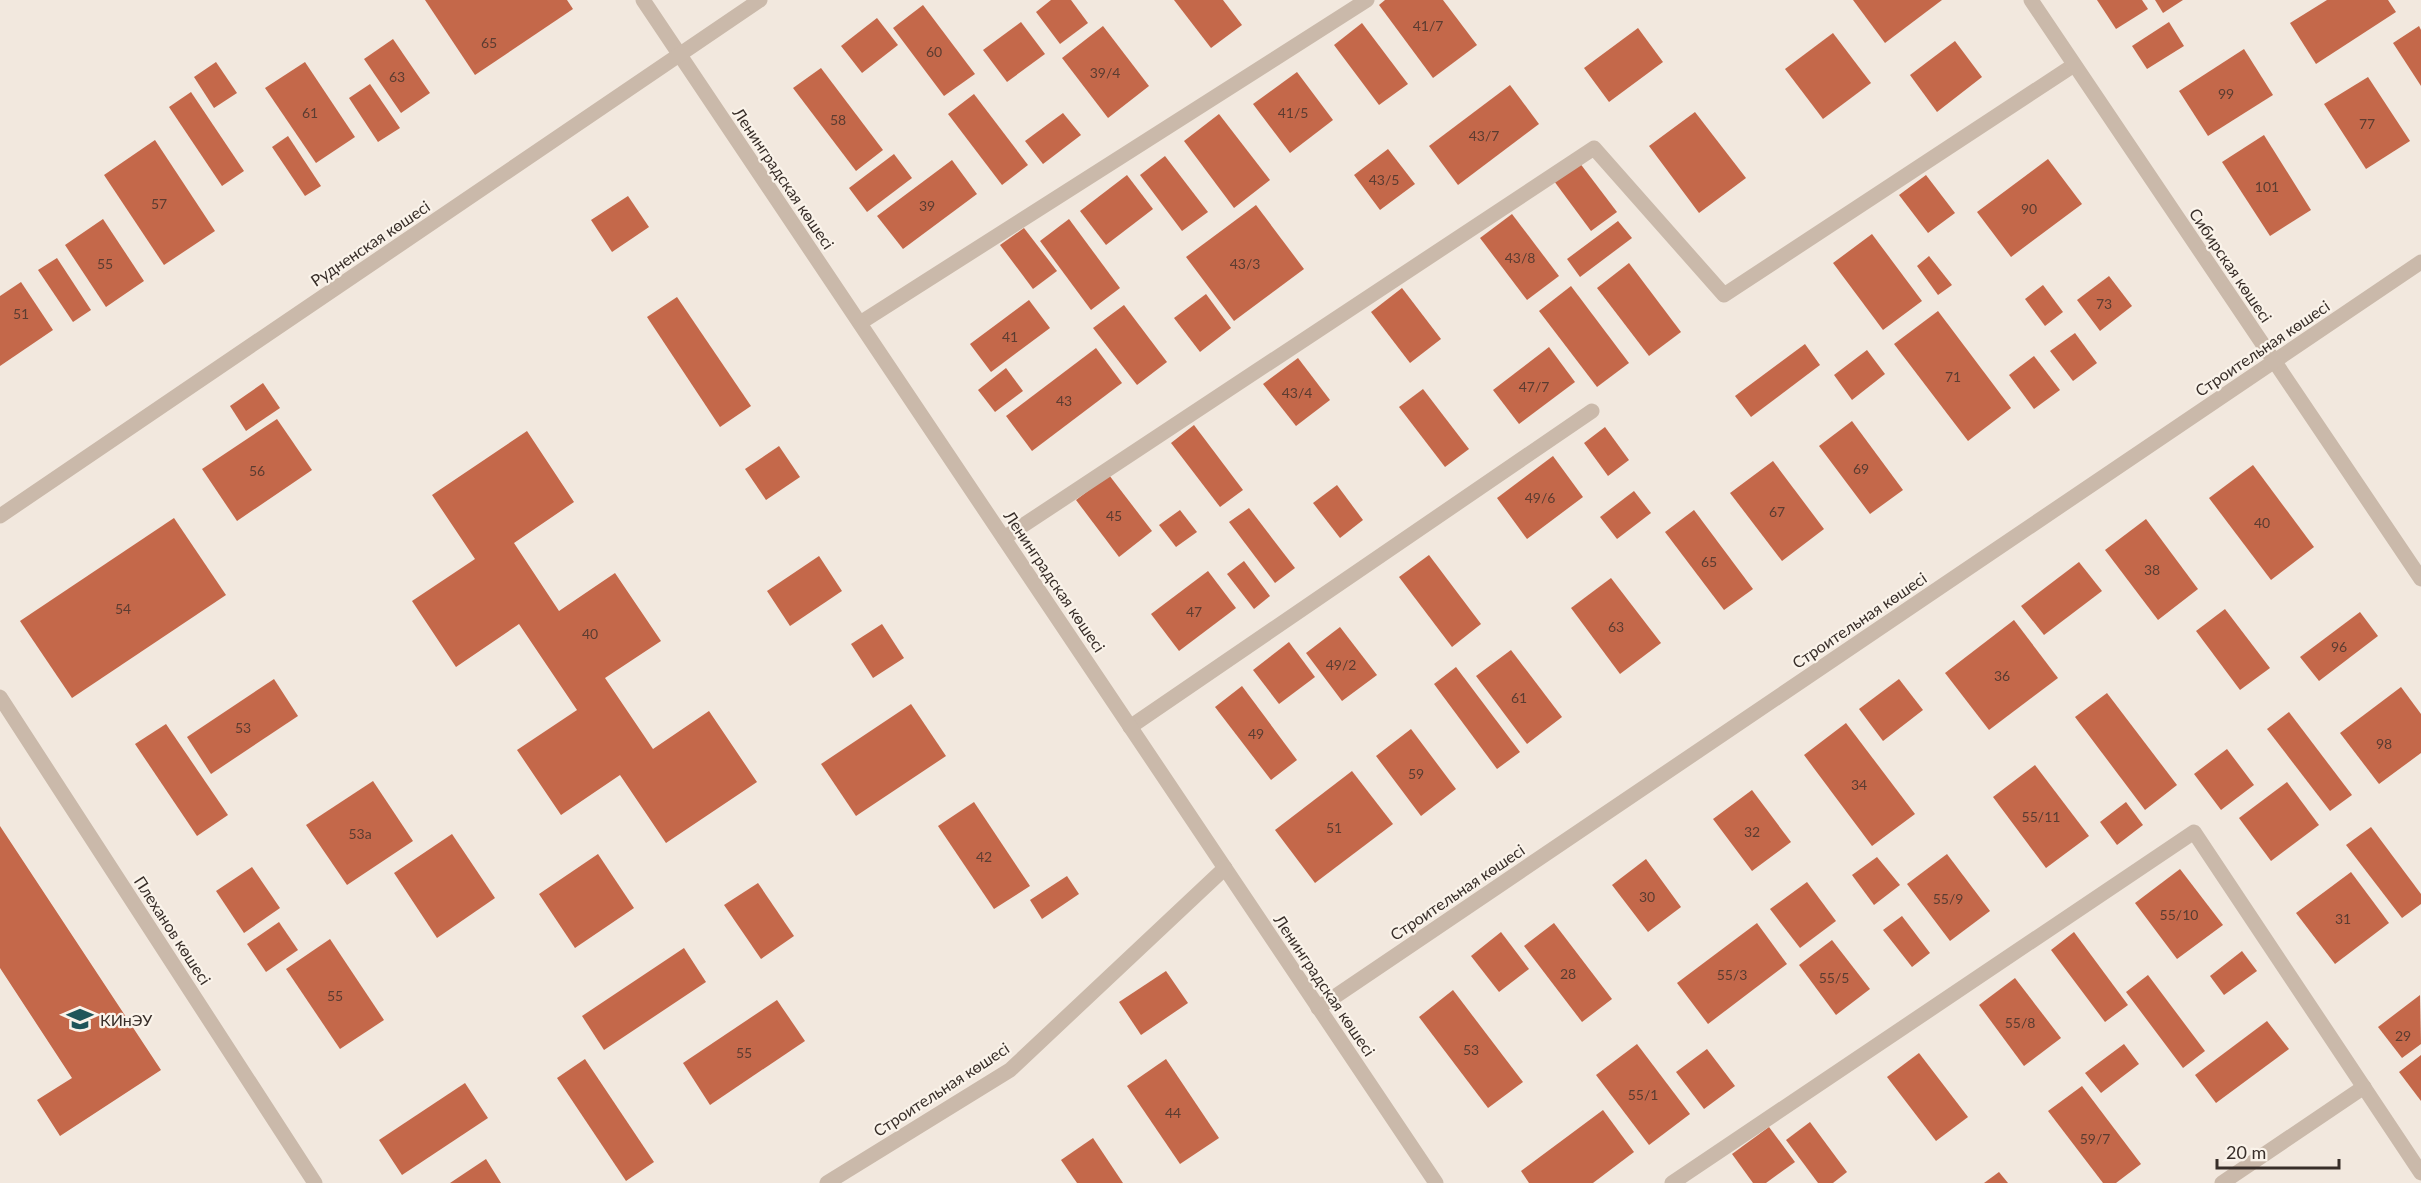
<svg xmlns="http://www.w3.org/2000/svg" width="2421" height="1183" viewBox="0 0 2421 1183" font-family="Lato,sans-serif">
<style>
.building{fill:#c4684a}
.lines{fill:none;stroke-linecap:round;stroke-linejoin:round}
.service{stroke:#cab9aa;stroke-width:15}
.minor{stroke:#cab9aa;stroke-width:15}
.tertiary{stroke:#cab9aa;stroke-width:15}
.labels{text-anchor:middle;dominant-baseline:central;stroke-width:4.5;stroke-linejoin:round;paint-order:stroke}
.number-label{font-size:14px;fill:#5b3c31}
.street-label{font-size:16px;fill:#382e29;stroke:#faf3ea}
.poi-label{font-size:16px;fill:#382e29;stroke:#faf3ea;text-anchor:start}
</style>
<rect width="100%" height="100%" fill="#f2e8de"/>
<g class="building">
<polygon points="425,0 567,0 573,9 475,75"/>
<polygon points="1051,0 1071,0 1088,23 1060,44 1036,12"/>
<polygon points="1174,0 1223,0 1242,25 1211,48"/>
<polygon points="1385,0 1443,0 1477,45 1433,78 1379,5"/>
<polygon points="1853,0 1942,0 1885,43"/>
<polygon points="2097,0 2142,0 2148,9 2116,29"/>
<polygon points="2155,0 2183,0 2163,13"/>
<polygon points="2327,0 2388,0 2396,12 2316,64 2290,23"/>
<polygon points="923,5 975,74 944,96 893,28"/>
<polygon points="877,18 898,45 862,73 841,46"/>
<polygon points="1021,22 1045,54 1007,82 983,50"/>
<polygon points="2169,22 2184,46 2147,69 2132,46"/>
<polygon points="1362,23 1408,84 1379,105 1334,45"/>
<polygon points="1103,26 1149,86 1108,118 1062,58"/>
<polygon points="2419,26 2421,30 2421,86 2393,43"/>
<polygon points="1638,28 1663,62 1609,102 1584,68"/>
<polygon points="1833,33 1871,83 1823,119 1785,69"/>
<polygon points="393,39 430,93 401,113 364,59"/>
<polygon points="1955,41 1982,77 1937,112 1910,75"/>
<polygon points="2244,49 2273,95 2208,136 2179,91"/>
<polygon points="216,62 237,93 214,108 194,77"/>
<polygon points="305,62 355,137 316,163 265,88"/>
<polygon points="821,68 883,150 856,171 793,88"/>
<polygon points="1297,72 1333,120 1290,153 1253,104"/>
<polygon points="2368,77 2410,141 2366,169 2324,104"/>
<polygon points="370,84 400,128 378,142 349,98"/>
<polygon points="1510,85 1539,124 1458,185 1429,146"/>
<polygon points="191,92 244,171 222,186 169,107"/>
<polygon points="974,94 1028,165 1002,185 948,114"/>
<polygon points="1695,112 1746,178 1699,213 1649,146"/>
<polygon points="1063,113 1081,135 1043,164 1025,141"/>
<polygon points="1219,114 1270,180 1234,208 1184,141"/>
<polygon points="2264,135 2311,210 2270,236 2222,162"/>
<polygon points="288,136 321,186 305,196 272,147"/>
<polygon points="155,140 215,231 164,265 104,175"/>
<polygon points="1388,149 1415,184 1380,210 1354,175"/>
<polygon points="894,154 912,178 867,212 849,188"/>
<polygon points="1165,156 1208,212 1182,231 1140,175"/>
<polygon points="2048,159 2082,204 2011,257 1977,212"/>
<polygon points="952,160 977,194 903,249 877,216"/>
<polygon points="1579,162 1617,212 1591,231 1554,181"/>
<polygon points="1127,175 1153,209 1106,245 1080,211"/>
<polygon points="1926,175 1955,213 1928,233 1899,195"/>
<polygon points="628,196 649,227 612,252 591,220"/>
<polygon points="1256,205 1304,269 1234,321 1186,257"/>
<polygon points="1512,214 1559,276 1527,300 1480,238"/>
<polygon points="103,219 144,281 106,307 65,245"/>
<polygon points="1069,219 1120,288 1091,310 1040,241"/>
<polygon points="1618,221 1632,238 1580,277 1567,259"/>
<polygon points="1024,228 1057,271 1033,289 1000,245"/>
<polygon points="1872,234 1922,301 1883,330 1833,263"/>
<polygon points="1929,256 1952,285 1938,295 1917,266"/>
<polygon points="57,258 91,310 73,322 38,270"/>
<polygon points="1629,263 1681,332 1649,356 1597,288"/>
<polygon points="2109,276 2132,306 2100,331 2077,300"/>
<polygon points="21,282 53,330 0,366 0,296"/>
<polygon points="2043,285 2063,312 2045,326 2025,299"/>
<polygon points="1571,286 1629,363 1597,387 1539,311"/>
<polygon points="1402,288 1441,339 1410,363 1371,312"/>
<polygon points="1206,294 1231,328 1200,352 1174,318"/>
<polygon points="677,297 751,406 720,427 647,317"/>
<polygon points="1029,300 1050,328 991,372 970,344"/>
<polygon points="1124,305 1167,362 1137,385 1093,328"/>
<polygon points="1938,311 2011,408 1968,441 1894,344"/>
<polygon points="2075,333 2097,363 2073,381 2050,351"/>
<polygon points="1805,344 1820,365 1751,417 1735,396"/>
<polygon points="1549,347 1575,382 1519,424 1493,390"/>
<polygon points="1096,348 1122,383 1032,451 1006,416"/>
<polygon points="1867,350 1885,374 1852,400 1834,375"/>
<polygon points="2034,356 2060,390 2034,409 2009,375"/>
<polygon points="1298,358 1330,400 1296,426 1263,384"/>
<polygon points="1006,368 1023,391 995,412 978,390"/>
<polygon points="263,383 280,408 246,431 230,406"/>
<polygon points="1423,389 1469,449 1445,467 1399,407"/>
<polygon points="277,419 312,470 237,521 202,469"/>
<polygon points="1852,421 1903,490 1870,514 1819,446"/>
<polygon points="1194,425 1243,490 1220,507 1171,443"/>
<polygon points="1605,427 1629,460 1608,476 1584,443"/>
<polygon points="527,431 574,502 514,543 559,611 615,573 661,641 605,678 653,749 709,711 757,782 666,843 620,775 561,815 517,750 577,710 519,624 456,667 412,601 475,559 432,495"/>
<polygon points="779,446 800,477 766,500 745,469"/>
<polygon points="1553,456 1583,497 1527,539 1497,498"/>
<polygon points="1773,461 1824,529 1782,561 1730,493"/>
<polygon points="2253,465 2314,547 2271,580 2209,498"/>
<polygon points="1109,475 1152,531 1119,557 1076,500"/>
<polygon points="1337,485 1363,520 1340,538 1313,503"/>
<polygon points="1634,491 1651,513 1617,539 1600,517"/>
<polygon points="1249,508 1295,568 1275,583 1229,522"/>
<polygon points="1180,510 1197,532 1176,547 1159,525"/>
<polygon points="1694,510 1753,589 1724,610 1665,532"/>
<polygon points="174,518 226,595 72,698 20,621"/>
<polygon points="2146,519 2198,589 2158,620 2105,550"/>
<polygon points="1429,555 1481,624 1452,647 1399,577"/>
<polygon points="819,556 842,591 790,626 767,591"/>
<polygon points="1244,561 1270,596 1254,609 1227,574"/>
<polygon points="2079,562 2102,591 2044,635 2021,606"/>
<polygon points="1208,571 1236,608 1179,651 1151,614"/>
<polygon points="1611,578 1661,643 1620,674 1571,608"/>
<polygon points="2225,609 2270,668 2240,690 2196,631"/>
<polygon points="2360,612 2378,636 2319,681 2300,657"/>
<polygon points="2014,620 2058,678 1989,730 1945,673"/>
<polygon points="882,624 904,658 873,678 851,644"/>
<polygon points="1340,627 1377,675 1342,701 1306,653"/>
<polygon points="1289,642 1315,677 1279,704 1253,670"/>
<polygon points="1511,650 1562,717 1527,744 1476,676"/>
<polygon points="1456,667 1520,752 1497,769 1434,684"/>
<polygon points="274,679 298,716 211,774 187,737"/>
<polygon points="1899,679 1923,710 1883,741 1859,709"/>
<polygon points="1242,686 1297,760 1271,780 1215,707"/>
<polygon points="2401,687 2421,714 2421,753 2379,784 2340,733"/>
<polygon points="2107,693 2177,785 2145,810 2075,717"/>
<polygon points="911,704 946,756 856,816 821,764"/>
<polygon points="2289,712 2352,795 2330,811 2267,729"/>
<polygon points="1846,723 1915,814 1872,846 1804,755"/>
<polygon points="166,724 228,815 197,836 135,744"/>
<polygon points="1411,729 1456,789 1421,816 1376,756"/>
<polygon points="2227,749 2254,785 2221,810 2194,774"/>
<polygon points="2035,765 2089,836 2046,868 1993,797"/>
<polygon points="1352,771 1393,824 1315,883 1275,830"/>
<polygon points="373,781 413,841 347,885 306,825"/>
<polygon points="2287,782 2319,825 2271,861 2239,818"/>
<polygon points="1752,790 1791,842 1752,871 1713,819"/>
<polygon points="974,802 1030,886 994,909 938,826"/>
<polygon points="2126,802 2143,825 2117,845 2100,822"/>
<polygon points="0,826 161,1070 60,1136 37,1100 72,1078 0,968"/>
<polygon points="2371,827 2421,894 2421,904 2402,918 2346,845"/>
<polygon points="452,834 495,898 437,938 394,873"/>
<polygon points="598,854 634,908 575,948 539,894"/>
<polygon points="1947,854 1990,911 1950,941 1907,884"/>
<polygon points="1877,857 1900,885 1874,905 1852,875"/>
<polygon points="1646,859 1681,907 1648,932 1612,885"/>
<polygon points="252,867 280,908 244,933 216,891"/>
<polygon points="2180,869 2223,925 2177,959 2135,903"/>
<polygon points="2351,872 2389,923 2335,964 2296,913"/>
<polygon points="1067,876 1079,894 1042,919 1030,900"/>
<polygon points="1807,882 1836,921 1800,948 1770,909"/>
<polygon points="758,883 794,936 761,959 724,905"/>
<polygon points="1902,916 1930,953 1912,967 1883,930"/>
<polygon points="279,922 298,950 266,972 247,944"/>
<polygon points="1554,923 1612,999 1582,1022 1524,946"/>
<polygon points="1757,923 1787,964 1708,1024 1677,983"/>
<polygon points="1501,932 1529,969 1499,992 1471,956"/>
<polygon points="2074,932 2128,1005 2105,1022 2051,950"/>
<polygon points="330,939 384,1020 340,1049 286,969"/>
<polygon points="1832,940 1870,989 1836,1015 1799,965"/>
<polygon points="684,948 706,982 604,1050 582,1016"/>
<polygon points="2242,951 2257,971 2224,995 2210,976"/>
<polygon points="1166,971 1188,1003 1141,1035 1119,1002"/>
<polygon points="2148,975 2205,1051 2183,1068 2126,992"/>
<polygon points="2015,978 2061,1038 2024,1066 1979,1005"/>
<polygon points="1453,990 1523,1082 1488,1108 1419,1017"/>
<polygon points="2420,995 2421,1044 2402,1058 2378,1027"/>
<polygon points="777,1000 805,1041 710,1105 683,1063"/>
<polygon points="2267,1021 2289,1049 2216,1103 2195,1075"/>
<polygon points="1637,1044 1690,1114 1649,1145 1596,1075"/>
<polygon points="2124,1044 2139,1064 2101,1093 2085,1073"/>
<polygon points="1707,1049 1735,1086 1704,1109 1676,1072"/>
<polygon points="1919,1053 1968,1117 1936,1141 1887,1077"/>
<polygon points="2421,1055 2421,1101 2399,1072"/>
<polygon points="585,1059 654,1162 626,1181 557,1078"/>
<polygon points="1166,1059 1219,1138 1180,1164 1127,1086"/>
<polygon points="465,1083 488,1118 402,1175 379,1140"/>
<polygon points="2082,1086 2141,1164 2116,1183 2103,1183 2048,1111"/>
<polygon points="1603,1110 1634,1152 1593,1183 1529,1183 1521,1171"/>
<polygon points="1810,1122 1847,1172 1833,1183 1818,1183 1786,1140"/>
<polygon points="1769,1127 1795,1162 1766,1183 1753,1183 1732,1154"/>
<polygon points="1093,1138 1123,1183 1077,1183 1061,1160"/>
<polygon points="486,1159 501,1183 450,1183"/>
<polygon points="1999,1172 2008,1183 1984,1183"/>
</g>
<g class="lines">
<g class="service">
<polyline points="860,323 1367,0"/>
<polyline points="1004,538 1594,148 1724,295 2074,65"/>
<polyline points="1130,727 1592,411"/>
<polyline points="2222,1183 2364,1087"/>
</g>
<g class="minor">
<polyline points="643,0 1436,1183"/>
<polyline points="2031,0 2421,579"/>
<polyline points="0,697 315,1183"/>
<polyline points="1318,1008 2421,262"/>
<polyline points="827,1183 1010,1070 1225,868"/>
<polyline points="1672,1183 2194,832 2421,1173"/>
</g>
<polyline class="tertiary" points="0,516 760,0"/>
</g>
<defs>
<g id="university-bare" transform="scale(2.07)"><path d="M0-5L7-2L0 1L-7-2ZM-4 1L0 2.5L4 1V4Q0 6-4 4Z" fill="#1f5559" stroke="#faf3ea" stroke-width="2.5" paint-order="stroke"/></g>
</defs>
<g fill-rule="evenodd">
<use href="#university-bare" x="80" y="1019"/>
</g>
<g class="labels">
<g class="number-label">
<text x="1428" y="25">41/7</text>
<text x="489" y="42">65</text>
<text x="934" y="51">60</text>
<text x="1105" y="72">39/4</text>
<text x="397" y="76">63</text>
<text x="2226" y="93">99</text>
<text x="310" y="112">61</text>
<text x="1293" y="112">41/5</text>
<text x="838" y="119">58</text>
<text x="2367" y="123">77</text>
<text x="1484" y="135">43/7</text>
<text x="1384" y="179">43/5</text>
<text x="2267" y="186">101</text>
<text x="159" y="203">57</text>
<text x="927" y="205">39</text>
<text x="2029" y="208">90</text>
<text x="1520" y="257">43/8</text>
<text x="105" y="263">55</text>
<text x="1245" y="263">43/3</text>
<text x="2104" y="303">73</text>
<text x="21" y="313">51</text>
<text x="1010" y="336">41</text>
<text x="1953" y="376">71</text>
<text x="1534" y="386">47/7</text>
<text x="1297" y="392">43/4</text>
<text x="1064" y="400">43</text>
<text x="1861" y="468">69</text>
<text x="257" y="470">56</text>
<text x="1540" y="497">49/6</text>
<text x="1777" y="511">67</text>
<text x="1114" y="515">45</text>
<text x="2262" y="522">40</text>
<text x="1709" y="561">65</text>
<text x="2152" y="569">38</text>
<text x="123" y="608">54</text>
<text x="1194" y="611">47</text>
<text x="1616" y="626">63</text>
<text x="590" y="633">40</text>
<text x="2339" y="646">96</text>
<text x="1341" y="664">49/2</text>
<text x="2002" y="675">36</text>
<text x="1519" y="697">61</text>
<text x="243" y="727">53</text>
<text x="1256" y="733">49</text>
<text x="2384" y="743">98</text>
<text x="1416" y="773">59</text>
<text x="1859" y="784">34</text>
<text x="2041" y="816">55/11</text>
<text x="1334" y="827">51</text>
<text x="1752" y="831">32</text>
<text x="360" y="833">53а</text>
<text x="984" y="856">42</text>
<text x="1647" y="896">30</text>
<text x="1948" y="898">55/9</text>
<text x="2179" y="914">55/10</text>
<text x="2343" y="918">31</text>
<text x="1568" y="973">28</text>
<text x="1732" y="974">55/3</text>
<text x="1834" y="977">55/5</text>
<text x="335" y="995">55</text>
<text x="2020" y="1022">55/8</text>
<text x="2403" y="1035">29</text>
<text x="1471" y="1049">53</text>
<text x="744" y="1052">55</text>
<text x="1643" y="1094">55/1</text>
<text x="1173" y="1112">44</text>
<text x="2095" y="1138">59/7</text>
</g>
<g class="street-label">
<text transform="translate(784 178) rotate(56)">Ленинградская көшесі</text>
<text transform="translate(370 243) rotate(-34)">Рудненская көшесі</text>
<text transform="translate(2231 265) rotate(56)">Сибирская көшесі</text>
<text transform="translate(2262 348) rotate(-34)">Строительная көшесі</text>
<text transform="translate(1055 581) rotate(56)">Ленинградская көшесі</text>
<text transform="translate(1859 620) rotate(-34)">Строительная көшесі</text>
<text transform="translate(1457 892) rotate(-34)">Строительная көшесі</text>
<text transform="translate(173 930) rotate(57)">Плеханов көшесі</text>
<text transform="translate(1325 985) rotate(56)">Ленинградская көшесі</text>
<text transform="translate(941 1089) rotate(-33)">Строительная көшесі</text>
</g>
<g class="poi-label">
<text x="100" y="1019">КИнЭУ</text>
</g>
</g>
<path d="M2217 1159v9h122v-9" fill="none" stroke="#382e29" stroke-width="3"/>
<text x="2226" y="1159" font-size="18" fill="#382e29" stroke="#faf3ea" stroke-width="4.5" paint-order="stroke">20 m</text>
</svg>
